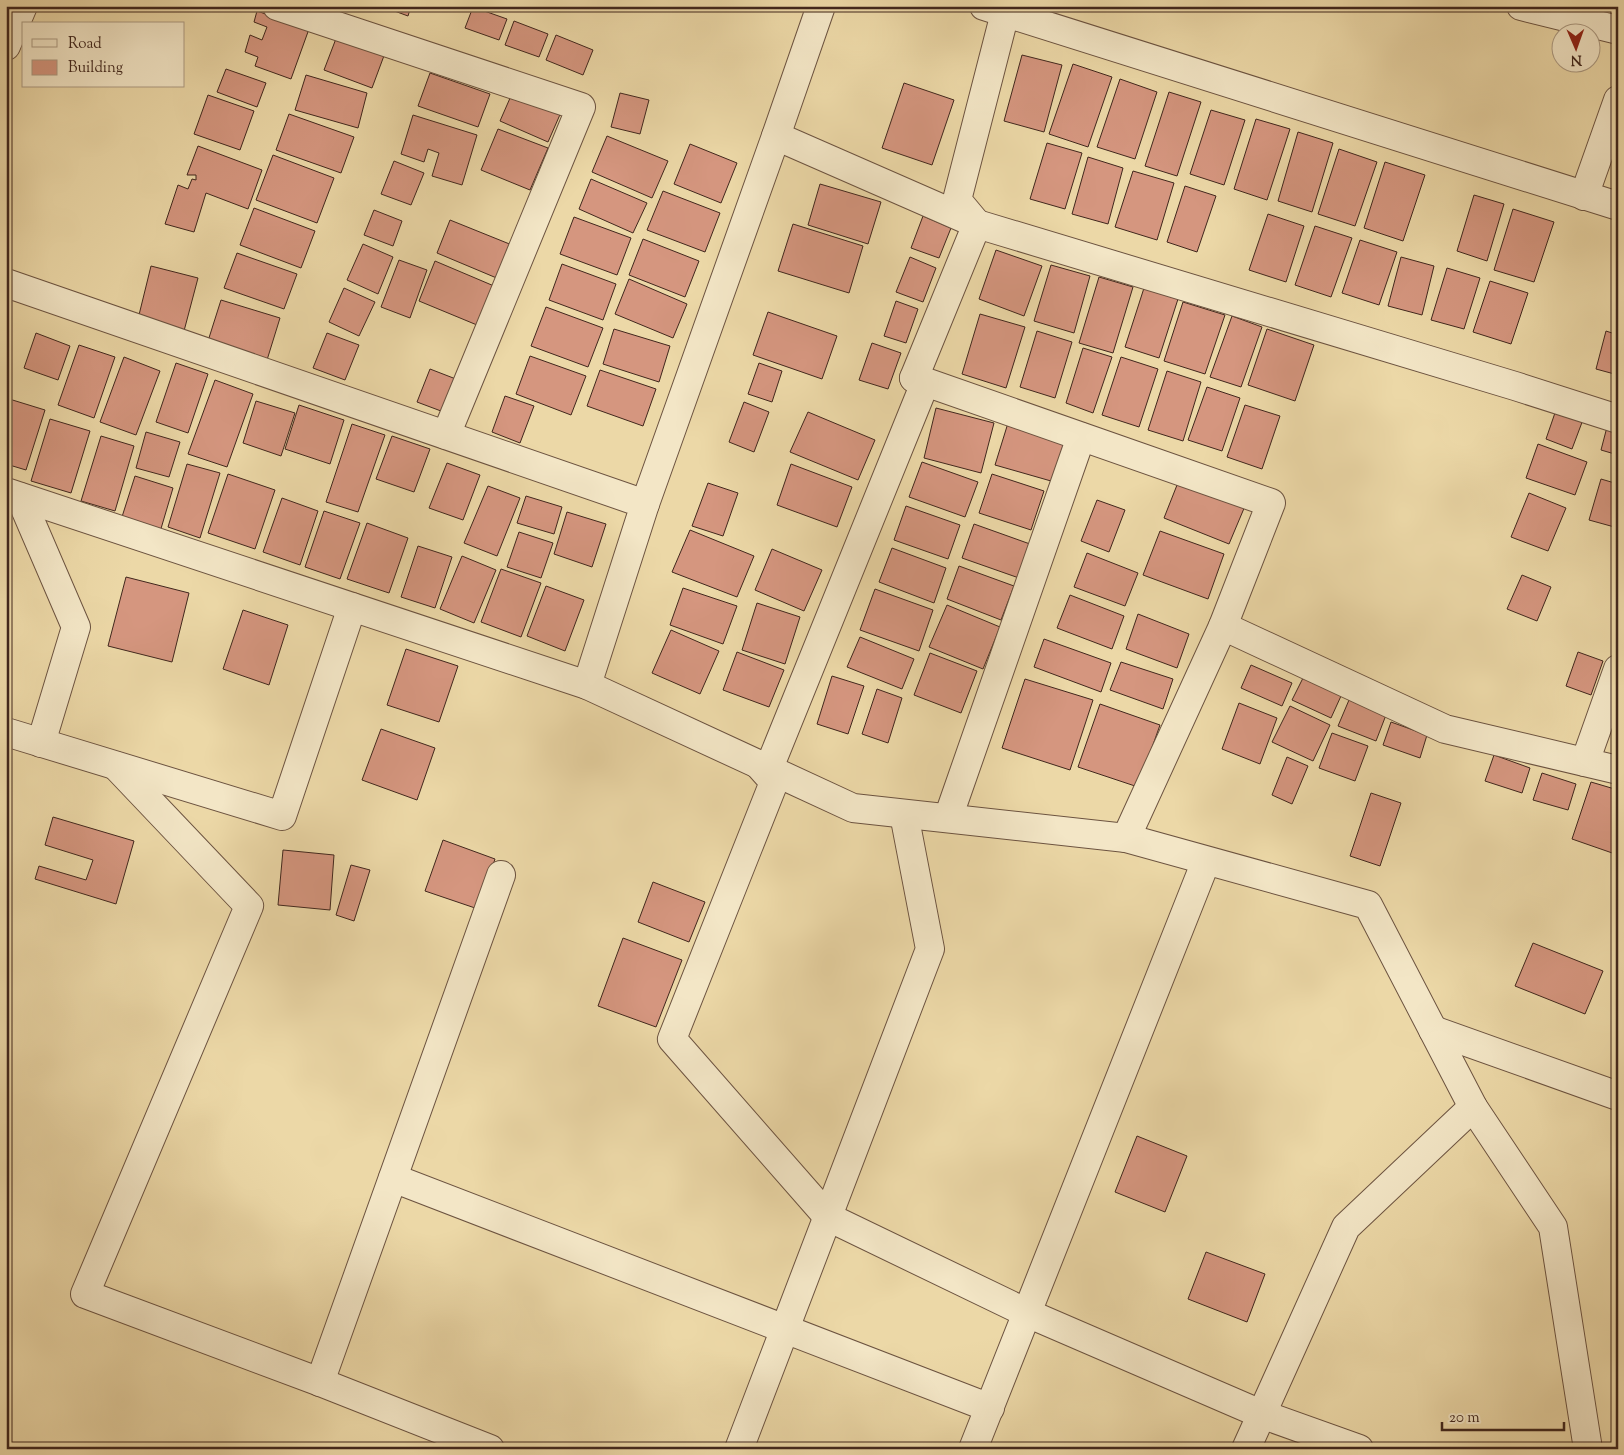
<svg xmlns="http://www.w3.org/2000/svg" width="1624" height="1455" viewBox="0 0 1624 1455" font-family="'Sorts Mill Goudy',serif">
<style>
.building{fill:#d5967f;stroke:#41271d}
.lines{fill:none;stroke-linecap:round;stroke-linejoin:round}
.minor-casing{stroke:#6c5340;stroke-width:30}
.minor{stroke:#f3e6c6;stroke-width:28}
</style>
<rect width="100%" height="100%" fill="#ecd8a7"/>
<filter id="stains"><feTurbulence type="fractalNoise" baseFrequency=".004" numOctaves="4"/><feColorMatrix values="0 0 0 0 .2 0 0 0 0 .09 0 0 0 0 .02 0 0 0 .5 -.17"/></filter>
<radialGradient id="worn" r=".72"><stop offset=".6" stop-color="#630" stop-opacity="0"/><stop offset="1" stop-color="#630" stop-opacity=".3"/></radialGradient>
<g class="building">
<polygon points="381,6 411,6 408,16"/>
<polygon points="473,7 507,19 499,40 465,28"/>
<polygon points="257,11 309,29 291,79 255,66 258,57 245,52 250,35 262,40 267,27 254,22"/>
<polygon points="514,21 548,34 539,57 505,45"/>
<polygon points="556,35 593,50 583,75 546,60"/>
<polygon points="337,36 385,53 372,88 324,70"/>
<polygon points="1022,55 1062,65 1044,132 1004,121"/>
<polygon points="1073,64 1112,77 1088,147 1049,134"/>
<polygon points="226,69 266,83 257,107 217,92"/>
<polygon points="430,73 490,94 478,127 418,106"/>
<polygon points="306,75 367,93 358,128 295,110"/>
<polygon points="1120,79 1157,92 1135,159 1097,147"/>
<polygon points="904,83 954,100 932,165 882,148"/>
<polygon points="514,89 562,110 548,142 500,121"/>
<polygon points="1169,92 1201,102 1177,176 1145,166"/>
<polygon points="620,93 649,100 640,134 611,127"/>
<polygon points="208,95 254,111 240,150 194,134"/>
<polygon points="1211,110 1245,120 1224,185 1190,174"/>
<polygon points="289,114 354,137 341,173 276,150"/>
<polygon points="413,115 477,135 462,185 432,176 439,153 428,149 424,162 401,154"/>
<polygon points="1256,119 1290,129 1267,200 1234,189"/>
<polygon points="498,129 548,148 530,190 481,170"/>
<polygon points="1298,132 1333,143 1312,212 1278,201"/>
<polygon points="607,136 668,161 652,198 592,172"/>
<polygon points="1047,143 1082,153 1065,209 1030,199"/>
<polygon points="690,144 737,163 721,203 674,184"/>
<polygon points="198,146 262,170 248,209 206,193 194,232 165,224 178,185 188,189 192,179 196,180 196,175 187,175"/>
<polygon points="1339,149 1377,162 1355,226 1318,214"/>
<polygon points="273,155 334,178 317,223 256,200"/>
<polygon points="1088,157 1123,168 1108,224 1072,214"/>
<polygon points="394,161 424,173 411,205 381,194"/>
<polygon points="1385,162 1425,175 1403,241 1364,228"/>
<polygon points="1133,171 1174,183 1157,240 1115,227"/>
<polygon points="591,179 647,203 633,233 579,209"/>
<polygon points="820,184 881,202 868,244 808,225"/>
<polygon points="1185,186 1216,196 1197,252 1167,242"/>
<polygon points="663,191 720,213 705,252 647,230"/>
<polygon points="1474,195 1504,204 1487,261 1457,251"/>
<polygon points="254,208 315,231 301,268 240,245"/>
<polygon points="1513,209 1554,222 1534,282 1494,270"/>
<polygon points="374,210 402,221 393,246 364,235"/>
<polygon points="1268,214 1304,226 1286,282 1249,270"/>
<polygon points="923,216 951,228 939,258 911,248"/>
<polygon points="574,217 631,238 617,275 560,254"/>
<polygon points="450,220 512,245 499,279 437,253"/>
<polygon points="793,224 863,246 849,293 778,271"/>
<polygon points="1315,226 1352,238 1331,297 1295,285"/>
<polygon points="643,239 699,261 685,297 629,275"/>
<polygon points="1360,240 1397,252 1379,305 1342,293"/>
<polygon points="363,244 393,257 378,294 347,280"/>
<polygon points="996,250 1042,266 1024,316 979,299"/>
<polygon points="237,253 297,274 284,309 224,288"/>
<polygon points="910,257 936,268 923,302 896,292"/>
<polygon points="1401,257 1434,266 1422,315 1388,306"/>
<polygon points="399,260 427,270 410,318 381,307"/>
<polygon points="435,261 494,286 477,325 419,301"/>
<polygon points="562,264 616,284 603,320 549,300"/>
<polygon points="1051,265 1090,276 1074,333 1034,321"/>
<polygon points="151,266 198,278 184,331 138,319"/>
<polygon points="1447,268 1480,278 1464,329 1431,320"/>
<polygon points="1099,277 1133,287 1113,353 1079,343"/>
<polygon points="629,279 687,304 673,338 615,314"/>
<polygon points="1490,281 1528,293 1511,344 1473,332"/>
<polygon points="344,288 375,302 359,336 329,322"/>
<polygon points="1144,288 1178,299 1159,358 1125,347"/>
<polygon points="221,300 280,318 267,360 208,341"/>
<polygon points="896,301 918,309 906,343 884,336"/>
<polygon points="1183,302 1225,315 1205,374 1164,361"/>
<polygon points="546,307 603,328 588,367 531,346"/>
<polygon points="768,312 837,336 822,379 753,355"/>
<polygon points="980,314 1025,327 1006,388 962,374"/>
<polygon points="1232,316 1262,327 1241,387 1210,377"/>
<polygon points="614,329 670,346 659,382 603,364"/>
<polygon points="1267,329 1314,345 1295,401 1248,385"/>
<polygon points="1037,331 1072,342 1055,398 1020,387"/>
<polygon points="1606,331 1618,335 1618,375 1596,369"/>
<polygon points="36,333 70,346 58,380 24,368"/>
<polygon points="327,333 359,345 345,380 313,368"/>
<polygon points="872,343 901,353 888,389 859,380"/>
<polygon points="79,345 115,357 94,418 58,405"/>
<polygon points="1083,348 1112,357 1093,413 1066,403"/>
<polygon points="530,356 586,376 571,415 516,394"/>
<polygon points="124,357 160,371 136,435 100,422"/>
<polygon points="1121,357 1158,369 1139,427 1102,415"/>
<polygon points="176,363 208,374 188,433 156,422"/>
<polygon points="759,363 782,371 772,402 748,394"/>
<polygon points="430,369 461,381 449,414 417,402"/>
<polygon points="600,370 656,389 643,426 587,406"/>
<polygon points="1167,371 1201,382 1183,441 1148,430"/>
<polygon points="215,380 253,394 227,467 188,454"/>
<polygon points="1207,387 1240,398 1222,451 1188,440"/>
<polygon points="505,396 534,406 520,443 492,432"/>
<polygon points="6,398 45,410 26,470 6,464"/>
<polygon points="256,401 295,413 281,456 243,443"/>
<polygon points="744,402 769,412 754,452 729,442"/>
<polygon points="299,405 344,420 330,464 285,449"/>
<polygon points="1245,405 1280,416 1262,469 1227,457"/>
<polygon points="1557,407 1584,417 1572,449 1546,439"/>
<polygon points="936,408 994,423 981,473 924,458"/>
<polygon points="808,412 875,440 858,480 790,452"/>
<polygon points="50,419 90,431 71,493 31,481"/>
<polygon points="1008,423 1070,442 1058,483 995,465"/>
<polygon points="352,424 385,435 358,512 326,502"/>
<polygon points="1607,427 1618,430 1618,455 1601,450"/>
<polygon points="146,432 180,442 169,477 136,468"/>
<polygon points="101,436 134,446 115,511 81,501"/>
<polygon points="392,436 430,449 414,492 376,479"/>
<polygon points="1538,444 1587,462 1575,495 1526,478"/>
<polygon points="922,462 978,482 965,517 909,497"/>
<polygon points="447,463 480,475 463,520 429,508"/>
<polygon points="187,464 220,473 200,538 168,527"/>
<polygon points="791,464 852,487 837,527 777,505"/>
<polygon points="228,474 275,490 255,549 208,533"/>
<polygon points="992,474 1044,491 1031,530 979,513"/>
<polygon points="135,476 173,488 160,532 121,520"/>
<polygon points="1601,479 1618,484 1618,528 1589,520"/>
<polygon points="1179,480 1245,506 1229,544 1164,518"/>
<polygon points="708,483 738,493 723,536 692,526"/>
<polygon points="488,486 520,498 497,556 464,543"/>
<polygon points="1529,493 1566,508 1548,551 1511,537"/>
<polygon points="526,496 562,507 554,534 517,523"/>
<polygon points="282,498 318,511 300,565 263,552"/>
<polygon points="1097,500 1125,510 1109,552 1081,541"/>
<polygon points="906,506 960,525 948,559 894,540"/>
<polygon points="324,511 360,523 340,579 305,567"/>
<polygon points="567,512 606,524 592,567 554,554"/>
<polygon points="367,523 408,538 389,593 347,579"/>
<polygon points="974,524 1030,544 1019,578 962,558"/>
<polygon points="690,530 754,556 737,597 672,572"/>
<polygon points="1160,531 1224,554 1208,599 1143,575"/>
<polygon points="519,532 553,543 541,578 507,567"/>
<polygon points="418,546 452,557 435,608 401,597"/>
<polygon points="892,548 946,568 934,603 879,582"/>
<polygon points="772,549 822,570 804,611 755,590"/>
<polygon points="1087,553 1138,573 1125,606 1074,587"/>
<polygon points="462,556 496,570 474,623 440,609"/>
<polygon points="959,566 1014,586 1001,620 947,599"/>
<polygon points="501,569 541,583 521,637 481,622"/>
<polygon points="1522,575 1551,587 1537,621 1507,609"/>
<polygon points="126,577 189,593 172,662 108,646"/>
<polygon points="546,586 584,600 565,651 527,636"/>
<polygon points="683,588 737,606 723,644 670,625"/>
<polygon points="875,589 933,610 919,651 860,630"/>
<polygon points="1070,595 1124,616 1112,649 1057,628"/>
<polygon points="757,603 800,617 785,664 742,650"/>
<polygon points="947,605 1000,627 983,669 929,647"/>
<polygon points="243,610 288,625 269,685 223,669"/>
<polygon points="1138,614 1189,634 1177,668 1126,649"/>
<polygon points="671,630 719,651 700,694 652,673"/>
<polygon points="860,637 914,659 902,689 847,667"/>
<polygon points="1044,639 1111,663 1101,692 1034,667"/>
<polygon points="406,649 458,666 439,722 387,705"/>
<polygon points="737,652 784,670 769,707 723,690"/>
<polygon points="1578,652 1603,661 1591,695 1566,686"/>
<polygon points="930,653 977,671 961,713 914,695"/>
<polygon points="1121,662 1173,679 1163,709 1110,690"/>
<polygon points="1251,665 1292,683 1282,706 1241,688"/>
<polygon points="832,676 864,686 848,734 817,724"/>
<polygon points="1303,678 1341,696 1331,718 1292,700"/>
<polygon points="1025,679 1093,700 1070,770 1002,748"/>
<polygon points="877,689 902,698 888,743 862,734"/>
<polygon points="1349,700 1386,715 1376,741 1338,726"/>
<polygon points="1239,703 1277,718 1260,764 1222,749"/>
<polygon points="1100,704 1160,725 1138,787 1078,767"/>
<polygon points="1290,706 1330,725 1313,761 1272,742"/>
<polygon points="1391,722 1427,735 1420,758 1383,745"/>
<polygon points="381,729 435,748 417,800 362,780"/>
<polygon points="1332,733 1368,746 1355,781 1319,768"/>
<polygon points="1494,755 1530,768 1522,793 1485,781"/>
<polygon points="1287,757 1308,766 1292,804 1272,795"/>
<polygon points="1542,773 1576,784 1568,810 1533,800"/>
<polygon points="1591,782 1618,790 1618,855 1572,839"/>
<polygon points="1371,793 1401,803 1380,866 1350,856"/>
<polygon points="53,817 134,841 116,904 35,879 39,866 86,880 93,860 45,845"/>
<polygon points="443,840 495,859 478,909 425,891"/>
<polygon points="283,850 334,855 330,910 278,905"/>
<polygon points="351,865 370,870 354,921 336,915"/>
<polygon points="653,882 705,902 689,942 638,922"/>
<polygon points="623,938 682,960 656,1027 598,1006"/>
<polygon points="1533,943 1603,971 1585,1014 1515,986"/>
<polygon points="1137,1136 1187,1156 1165,1212 1115,1192"/>
<polygon points="1206,1252 1265,1274 1247,1322 1188,1299"/>
</g>
<g class="lines">
<g class="minor-casing">
<g id="minor">
<polyline points="277,6 581,107 446,435"/>
<polyline points="984,6 1618,206"/>
<polyline points="1521,6 1618,30"/>
<polyline points="6,46 23,6"/>
<polyline points="776,136 977,224 1515,386 1618,419"/>
<polyline points="1584,196 1618,100"/>
<polyline points="6,283 645,504 587,685 853,808 1126,838 1368,905 1473,1107 1553,1227 1588,1449"/>
<polyline points="914,378 1271,503 1223,626"/>
<polyline points="6,492 587,685"/>
<polyline points="20,497 76,627 41,743"/>
<polyline points="645,504 776,136 821,6"/>
<polyline points="6,732 282,816 352,607"/>
<polyline points="1585,762 1618,669"/>
<polyline points="758,764 774,782 672,1039 828,1217 1027,1313 1261,1414 1359,1449"/>
<polyline points="758,764 769,768 925,383 914,378 977,224 957,200 1005,13"/>
<polyline points="116,766 249,906 85,1294 320,1382 490,1449"/>
<polyline points="948,818 1081,437"/>
<polyline points="1126,838 1223,626 1445,729 1618,770"/>
<polyline points="1433,1030 1618,1096"/>
<polyline points="393,1178 990,1408"/>
<polyline points="320,1382 501,875"/>
<polyline points="739,1449 930,949 904,814"/>
<polyline points="973,1449 1206,861"/>
<polyline points="1246,1449 1346,1227 1473,1107"/>
</g>
</g>
<use href="#minor" class="minor"/>
</g>
<rect width="1624" height="1455" fill="none" stroke="#ecd8a7" stroke-width="25"/>
<rect x="8" y="8" width="1609" height="1440" fill="none" stroke="#41271d" stroke-width="2.5"/>
<rect x="12" y="12" width="1599" height="1430" fill="none" stroke="#41271d"/>
<rect x="22" y="22" width="162" height="65" fill="#f3e6c6" stroke="#ac9a82"/>
<rect x="32" y="39" width="25" height="8" fill="#f3e6c6" stroke="#ac9a82"/>
<text x="68" y="48" font-size="15" fill="#41271d">Road</text>
<rect x="32" y="60" width="25" height="15" fill="#d5967f" stroke="#ac9a82"/>
<text x="68" y="72" font-size="15" fill="#41271d">Building</text>
<g transform="translate(1576 48) rotate(178)"><circle r="24" fill="#f3e6c6" stroke="#ac9a82"/>
<path d="M0-4L9 19L0 12L-9 19Z" fill="#8f2418"/>
<text y="-8" font-size="14" font-weight="bold" text-anchor="middle" fill="#41271d">N</text>
</g>
<path d="M1442 1422v8h122v-8" fill="none" stroke="#41271d" stroke-width="2.5"/>
<text x="1449" y="1422" font-size="15" fill="#41271d" stroke="#f3e6c6" stroke-width="4" paint-order="stroke">20 m</text>
<rect width="100%" height="100%" filter="url(#stains)"/>
<rect width="100%" height="100%" fill="url(#worn)"/>
</svg>
